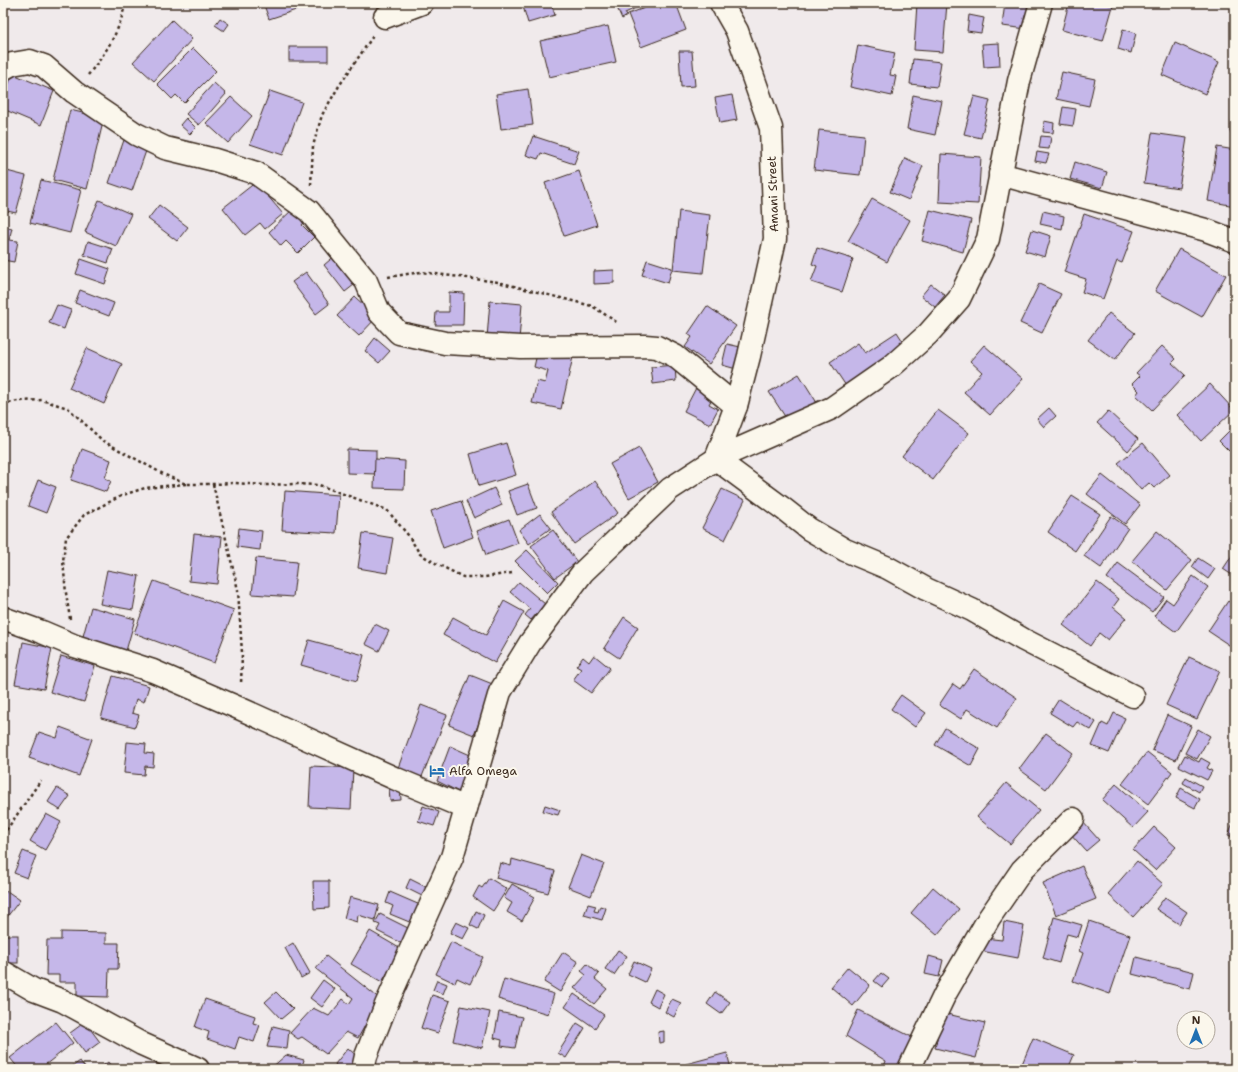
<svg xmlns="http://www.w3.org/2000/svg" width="1238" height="1072" viewBox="0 0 1238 1072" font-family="'Shantell Sans',sans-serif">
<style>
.building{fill:#c5b7e9;stroke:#3b2a1e}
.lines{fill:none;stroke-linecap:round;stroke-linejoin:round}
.street-casing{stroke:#3b2a1e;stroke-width:25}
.path{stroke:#3b2a1e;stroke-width:2.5;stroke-dasharray:3 3;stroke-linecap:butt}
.street{stroke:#fbf7ec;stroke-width:22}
.labels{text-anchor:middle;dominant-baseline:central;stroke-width:4;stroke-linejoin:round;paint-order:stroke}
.street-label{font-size:12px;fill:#3b2a1e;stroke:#fbf7ec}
.poi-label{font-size:12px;fill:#3b2a1e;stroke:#fbf7ec;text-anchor:start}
</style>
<rect width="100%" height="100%" fill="#f0eaeb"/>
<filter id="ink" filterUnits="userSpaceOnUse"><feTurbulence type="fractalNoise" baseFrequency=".025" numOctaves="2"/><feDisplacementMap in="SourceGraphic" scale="8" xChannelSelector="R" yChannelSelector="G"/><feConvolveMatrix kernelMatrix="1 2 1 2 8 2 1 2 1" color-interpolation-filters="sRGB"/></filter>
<g filter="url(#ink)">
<g class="building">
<polygon points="269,3 300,3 302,8 269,19 264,5"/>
<polygon points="522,3 551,3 555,15 528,23"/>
<polygon points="615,3 637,3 638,7 625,13 627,16 622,19"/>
<polygon points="658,3 676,3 686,30 641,47 628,14"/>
<polygon points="917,3 947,3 943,52 914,50"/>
<polygon points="1005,3 1030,3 1027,29 1002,26"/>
<polygon points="1069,3 1101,3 1113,6 1103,41 1062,30"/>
<polygon points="969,15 984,18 981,33 967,31"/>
<polygon points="220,18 229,24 224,31 215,25"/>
<polygon points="172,20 192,39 154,81 133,62"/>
<polygon points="608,26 616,62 549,77 540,41"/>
<polygon points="1123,29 1136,33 1131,53 1118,49"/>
<polygon points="999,43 1000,66 984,67 982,44"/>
<polygon points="1175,43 1219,62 1205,94 1162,75"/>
<polygon points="858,45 895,53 890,75 896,76 892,96 850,87"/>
<rect x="289" y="47" width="39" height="14"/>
<polygon points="193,48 216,71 184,103 176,95 172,99 157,84"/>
<polygon points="679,51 692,51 695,86 681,87"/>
<polygon points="913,59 941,62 937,87 910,84"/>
<polygon points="1062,72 1095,79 1089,106 1056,99"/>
<polygon points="13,74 54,91 41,125 3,109 3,97"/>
<polygon points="214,83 226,94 199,125 186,114"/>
<polygon points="528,89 533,125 501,129 496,94"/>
<polygon points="270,91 302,102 283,155 250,144"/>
<polygon points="732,95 737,120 720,123 715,98"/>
<polygon points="913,95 942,101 935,135 907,129"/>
<polygon points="974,96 990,100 981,138 964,134"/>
<polygon points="231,97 252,116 228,143 206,123"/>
<polygon points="1235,106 1235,133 1230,132"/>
<polygon points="1063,107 1076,109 1073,126 1060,124"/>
<polygon points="70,110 104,118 87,189 53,180"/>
<polygon points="186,118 196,128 190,134 180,125"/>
<polygon points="1044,121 1054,123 1053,133 1043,132"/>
<polygon points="819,130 864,135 860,175 814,170"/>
<polygon points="1152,133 1187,138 1179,188 1144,183"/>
<polygon points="533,136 579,151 574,164 541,153 538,159 526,155"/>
<polygon points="1041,136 1051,137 1049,149 1039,148"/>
<polygon points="124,140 147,148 132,191 109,183"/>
<polygon points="1217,147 1235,150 1235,206 1208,201"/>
<polygon points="1037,152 1049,154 1046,163 1035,161"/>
<polygon points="941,154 981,157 978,204 939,202"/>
<polygon points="905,158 923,166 909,200 890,192"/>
<polygon points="1075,162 1107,172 1102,188 1070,179"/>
<polygon points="3,170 26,176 16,213 3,210"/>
<polygon points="579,171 597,225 564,236 545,183"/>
<polygon points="41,180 81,190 70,233 30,223"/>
<polygon points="256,182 283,214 265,229 260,223 245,235 223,208"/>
<polygon points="872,199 910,220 887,262 848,241"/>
<polygon points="99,200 131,214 116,246 85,232"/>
<polygon points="159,205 188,227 177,241 148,219"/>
<polygon points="296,206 308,218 302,225 314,237 298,253 286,241 281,246 269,232"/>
<polygon points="930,210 971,220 963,252 922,241"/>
<polygon points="679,211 710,215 703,273 673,270"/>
<polygon points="1043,211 1064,216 1062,229 1040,224"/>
<polygon points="1084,214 1134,231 1122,263 1117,261 1103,299 1082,292 1086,279 1064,272"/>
<polygon points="3,226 12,228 9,240 18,241 14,262 3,260"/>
<polygon points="1032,230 1051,236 1045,257 1025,251"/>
<polygon points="88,241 113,249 108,263 84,255"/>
<polygon points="817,248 853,259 842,292 811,282 817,266 812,264"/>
<polygon points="1179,249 1226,275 1202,317 1155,291"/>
<polygon points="337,254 359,281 345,292 324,265"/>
<polygon points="81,259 110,269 105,284 76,274"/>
<polygon points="647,260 672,268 668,283 642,275"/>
<polygon points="614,270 614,283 594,284 594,271"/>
<polygon points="306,272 329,304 316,314 292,282"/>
<polygon points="931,284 945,295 935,307 921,296"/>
<polygon points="1039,284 1061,294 1042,333 1020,323"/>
<polygon points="80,290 114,303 109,316 75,303"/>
<polygon points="449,292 464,293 463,325 435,325 436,312 449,312"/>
<polygon points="355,297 377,317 359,336 337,316"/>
<polygon points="490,301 522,304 519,340 487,338"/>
<polygon points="57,305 71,310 64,329 49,323"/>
<polygon points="707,306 736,326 709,364 685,347 692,337 688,334"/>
<polygon points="1109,313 1135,333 1115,360 1088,340"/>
<polygon points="897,332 906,346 846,386 830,362 858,343 865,353"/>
<polygon points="375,338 390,351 379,363 365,351"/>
<polygon points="727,344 745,348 740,370 722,365"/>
<polygon points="984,345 1023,379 990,415 964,392 982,372 970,361"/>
<polygon points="1162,346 1176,359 1172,363 1185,375 1152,410 1136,395 1139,391 1132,384 1140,376 1136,373"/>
<polygon points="87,348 122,364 104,404 69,388"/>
<polygon points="537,354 573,357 561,409 532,403 537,381 545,383 548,371 534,367"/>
<polygon points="675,365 676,381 653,384 651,367"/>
<polygon points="799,374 819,406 802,417 798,410 786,418 769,392"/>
<polygon points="698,384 715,393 709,404 718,409 710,424 684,411"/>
<polygon points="1210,384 1234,410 1201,441 1177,415"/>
<polygon points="1049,408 1056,416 1044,427 1037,419"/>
<polygon points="938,410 969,433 933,480 902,456"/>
<polygon points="1108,411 1138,439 1128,451 1097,423"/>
<polygon points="1235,425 1235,445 1229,451 1219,441"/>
<polygon points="506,443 516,475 479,486 470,454"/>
<polygon points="1143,443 1170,475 1154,488 1149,483 1141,490 1118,463"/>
<polygon points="639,448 658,482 629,498 610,464"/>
<polygon points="82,449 111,460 105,478 111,481 106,492 71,480"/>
<polygon points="347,449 376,450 376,474 347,473"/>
<polygon points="375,459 405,461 404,489 374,488"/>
<polygon points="1102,475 1140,505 1125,524 1087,494"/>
<polygon points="38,480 56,487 46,513 28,506"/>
<polygon points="595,481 618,513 574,544 551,512"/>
<polygon points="528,484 537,508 517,515 508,491"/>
<polygon points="494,488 502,505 474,518 466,501"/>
<polygon points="722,489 745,500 725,540 702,528"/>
<polygon points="285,491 339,495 336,533 282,530"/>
<polygon points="1072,496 1100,514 1075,551 1048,532"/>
<polygon points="461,501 473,537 443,548 431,511"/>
<polygon points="540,514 551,528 529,544 519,530"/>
<polygon points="1111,516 1128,528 1101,568 1084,556"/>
<polygon points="509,519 518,543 486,555 477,531"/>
<polygon points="239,528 262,531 260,550 237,547"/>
<polygon points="553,530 577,562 555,578 531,546"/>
<polygon points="1157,531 1192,560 1167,590 1132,561"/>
<polygon points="363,533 393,538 387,573 358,568"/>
<polygon points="194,534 222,537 217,584 189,581"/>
<polygon points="527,550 558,582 547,593 515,561"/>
<polygon points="1235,551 1235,577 1223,569"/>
<polygon points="256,558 297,562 293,597 252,594"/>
<polygon points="1198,558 1215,569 1208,579 1192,567"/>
<polygon points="1118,563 1164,597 1152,612 1107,578"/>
<polygon points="107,570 139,576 133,610 100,604"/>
<polygon points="1193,576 1208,587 1176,632 1154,616 1166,599 1173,604"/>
<polygon points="154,581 234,610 214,663 134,633"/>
<polygon points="519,582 545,604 531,620 525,615 530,609 510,592"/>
<polygon points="1097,582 1119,599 1113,607 1126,618 1108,640 1099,633 1090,646 1063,625"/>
<polygon points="504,601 524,612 495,663 443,635 453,617 486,635"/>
<polygon points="1228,601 1235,606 1235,649 1208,631"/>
<polygon points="91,607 135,619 126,651 82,640"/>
<polygon points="624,617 638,627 619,658 604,648"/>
<polygon points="375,624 389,631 379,651 365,644"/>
<polygon points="309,640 364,655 357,681 301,665"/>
<polygon points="23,642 52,648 44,689 15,684"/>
<polygon points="594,655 610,668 591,693 573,680 581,669 576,666 583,657 589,662"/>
<polygon points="61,656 95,666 84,702 50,692"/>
<polygon points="1189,657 1220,671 1197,719 1166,705"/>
<polygon points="974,669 1017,698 997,728 967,709 961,719 939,705 953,684 960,689"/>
<polygon points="470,675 495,685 474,735 449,725"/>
<polygon points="113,676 149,686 144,702 136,699 132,713 139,715 135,727 101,718"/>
<polygon points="901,695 926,713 915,727 891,709"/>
<polygon points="1059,699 1096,722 1091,730 1077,722 1073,727 1050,713"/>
<polygon points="421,705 447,715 421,779 398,768"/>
<polygon points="1114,713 1125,718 1109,753 1092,746 1102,723 1108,726"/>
<polygon points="1167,715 1191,726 1176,760 1152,750"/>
<polygon points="60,727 92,739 79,776 29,758 39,732 57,738"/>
<polygon points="945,728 980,749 971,766 935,745"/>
<polygon points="1198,729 1210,736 1197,759 1185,753"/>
<polygon points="1046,733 1073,753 1046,789 1019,769"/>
<polygon points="127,742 146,744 145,753 154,754 153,767 145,766 144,775 124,773"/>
<polygon points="450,746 477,758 461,793 437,781"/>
<polygon points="1147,752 1172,772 1148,804 1122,784"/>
<polygon points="1185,755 1199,762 1201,758 1210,763 1207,768 1212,771 1207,780 1179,766"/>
<polygon points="311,766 353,768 351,809 309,807"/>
<polygon points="1186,777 1202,786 1199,792 1183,783"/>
<polygon points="1006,783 1039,810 1010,844 977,817"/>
<polygon points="1116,784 1148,812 1133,828 1102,800"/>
<polygon points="389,787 400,787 401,800 390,801"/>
<polygon points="57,788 70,796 60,810 48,802"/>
<polygon points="1181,788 1200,799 1195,808 1176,798"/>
<polygon points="545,805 560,810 558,815 543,811"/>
<polygon points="423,806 439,812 434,826 418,821"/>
<polygon points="46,814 61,822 45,850 30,841"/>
<polygon points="1082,821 1099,840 1086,851 1069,832"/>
<polygon points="1233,823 1235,824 1235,838 1228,835"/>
<polygon points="1154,827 1176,847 1155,870 1133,850"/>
<polygon points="23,851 36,856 27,878 14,873"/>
<polygon points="581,855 604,864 591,896 568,887"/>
<polygon points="512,859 555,871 548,893 496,878 500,863 511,866"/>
<polygon points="1137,861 1163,884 1133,917 1108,894"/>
<polygon points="1082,866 1096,899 1056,915 1043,883"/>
<polygon points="489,878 507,889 493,911 473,897 479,886 482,888"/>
<polygon points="410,879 430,889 426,898 406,888"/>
<polygon points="313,881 329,881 329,908 314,909"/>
<polygon points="512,884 535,897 522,921 507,912 512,903 504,898"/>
<polygon points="933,887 959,909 937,935 911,913"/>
<polygon points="7,891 20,900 3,922 3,896"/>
<polygon points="390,892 427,908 419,926 390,914 393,906 386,903"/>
<polygon points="350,897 379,905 375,920 358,915 357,922 344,918"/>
<polygon points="1165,897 1187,912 1179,924 1156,909"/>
<polygon points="588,904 596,906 594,911 598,912 600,906 606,908 602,920 584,915"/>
<polygon points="476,911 484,915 478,929 470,925"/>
<polygon points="380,914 414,931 407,946 377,931 380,925 375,923"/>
<polygon points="1054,917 1082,925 1078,937 1067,934 1059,963 1043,958"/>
<polygon points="1089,921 1130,935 1110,994 1073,981 1083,953 1079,951"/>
<polygon points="456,922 469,928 463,939 450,933"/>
<polygon points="1004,922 1024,926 1018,958 981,951 984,938 1002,940"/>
<polygon points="370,931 401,949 382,982 351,964"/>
<polygon points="61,932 106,933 106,943 119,943 118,969 109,969 108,997 77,996 77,982 59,982 59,975 46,975 47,940 61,940"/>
<rect x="3" y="935" width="15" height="28"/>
<polygon points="451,942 483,957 470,984 457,978 455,983 436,974"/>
<polygon points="293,943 310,973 301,978 285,948"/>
<polygon points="618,950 627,956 614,975 605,969"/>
<polygon points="563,952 578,962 560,992 544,982"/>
<polygon points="326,956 380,999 358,1038 346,1032 326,1054 302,1037 298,1039 290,1033 313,1008 329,1016 343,999 349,1004 353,998 316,969"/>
<polygon points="929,956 943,960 939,977 925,974"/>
<polygon points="1136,957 1194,972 1190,989 1132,974"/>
<polygon points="634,961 651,969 645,982 628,974"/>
<polygon points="587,964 599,974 595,979 607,989 594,1004 574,988 586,975 581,971"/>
<polygon points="848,967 870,985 853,1006 831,987"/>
<polygon points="881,973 889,979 882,987 874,981"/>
<polygon points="504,979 554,994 548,1014 498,999"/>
<polygon points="323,980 335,989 322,1007 310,998"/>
<polygon points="437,980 447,984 443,994 433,990"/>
<polygon points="655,989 664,994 658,1007 649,1002"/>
<polygon points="276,992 293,1009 281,1019 265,1002"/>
<polygon points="715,992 730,1002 721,1014 707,1004"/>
<polygon points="574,994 604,1015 595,1028 565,1007"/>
<polygon points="432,995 450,1001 438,1033 421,1028"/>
<polygon points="205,999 255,1016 253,1023 260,1025 254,1042 239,1037 235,1049 207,1039 209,1032 195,1027"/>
<polygon points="672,999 681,1003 674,1017 665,1012"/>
<polygon points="461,1006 490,1012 482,1048 453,1041"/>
<polygon points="858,1010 912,1037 897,1069 883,1069 886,1061 846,1036"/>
<polygon points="499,1012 522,1017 515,1048 501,1046 502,1040 494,1038"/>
<polygon points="943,1013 985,1023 976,1058 935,1048"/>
<polygon points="56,1022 73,1043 40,1069 19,1069 10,1058"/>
<polygon points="85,1022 100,1042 85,1053 70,1033"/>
<polygon points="577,1023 585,1028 566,1058 558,1053"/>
<polygon points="273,1026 289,1030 287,1049 267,1047"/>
<polygon points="664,1031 664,1042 659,1043 658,1032"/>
<polygon points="1033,1038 1074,1055 1068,1069 1034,1069 1022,1064"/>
<polygon points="348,1048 362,1061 356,1069 338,1069 335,1064"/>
<polygon points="727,1053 731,1069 687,1069 686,1064"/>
<polygon points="286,1055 304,1060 301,1069 270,1069"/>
<polygon points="80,1061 86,1069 69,1069"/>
<polygon points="108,1062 113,1069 99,1069"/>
<rect x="486" y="1066" width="32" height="3"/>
</g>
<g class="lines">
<g class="street-casing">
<g id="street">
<polyline points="385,17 422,3"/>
<polyline points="3,69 12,64 30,61 44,66 74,92 136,134 165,148 215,160 256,173 309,211 366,281 379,312 399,333 445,343 520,347 645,346 657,347 675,356 736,406"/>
<polyline points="1000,174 1206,230 1235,241"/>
<polyline points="716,459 785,510 809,529 845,550 888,568 926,589 972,610 1024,640 1133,696"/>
<polyline points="716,459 736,406 749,356 775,239 771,128 737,31 721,3"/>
<polyline points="3,618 42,632 75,646 153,671 241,709 394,778 466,808"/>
<polyline points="3,972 34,990 63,1001 142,1044 198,1069"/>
<polyline points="363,1069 366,1056 386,1005 452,857 500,692 530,643 583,572 670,489 716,459 832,408 891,367 928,334 959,299 988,239 1019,81 1041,3"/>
<polyline points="909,1069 945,994 989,918 1022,870 1073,819"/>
</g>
</g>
<g class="path">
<path d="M 88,75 C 105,54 121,30 125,3"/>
<polyline points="311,185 313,146 322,115 339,86 373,36"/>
<polyline points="388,277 421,272 498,282 592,306 618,323"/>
<polyline points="3,404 18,401 42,400 68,408 103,441 165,475 186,484 213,484 234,483 265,485 296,484 319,485 387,510 408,535 420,554 437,564 463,577 485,577 512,573"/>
<polyline points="213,484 238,590 242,653 241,685"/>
<polyline points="70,619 66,593 63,561 66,538 84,515 123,495 145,488 186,484"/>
<polyline points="3,835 41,780"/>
</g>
<use href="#street" class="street"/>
</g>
</g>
<defs>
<g id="hotel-bare" transform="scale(1.2)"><path d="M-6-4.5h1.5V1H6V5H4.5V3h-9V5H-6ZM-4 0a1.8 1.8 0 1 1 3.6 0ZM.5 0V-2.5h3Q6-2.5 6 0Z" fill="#1f6fb2" stroke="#fbf7ec" stroke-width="2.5" paint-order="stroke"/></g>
</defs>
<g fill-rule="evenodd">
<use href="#hotel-bare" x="437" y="771"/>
</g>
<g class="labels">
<g class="street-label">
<text transform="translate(773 194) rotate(-92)">Amani Street</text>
</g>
<g class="poi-label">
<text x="449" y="771">Alfa Omega</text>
</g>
</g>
<rect width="1238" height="1072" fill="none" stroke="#fbf7ec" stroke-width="16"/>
<rect x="8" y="8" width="1222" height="1056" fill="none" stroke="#3b2a1e" stroke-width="1.5" filter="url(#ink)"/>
<g transform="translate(1196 1030)"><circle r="19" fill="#fbf7ec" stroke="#aea59a"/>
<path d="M0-3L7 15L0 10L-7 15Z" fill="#1f6fb2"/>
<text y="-6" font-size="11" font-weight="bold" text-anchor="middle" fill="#3b2a1e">N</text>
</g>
</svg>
